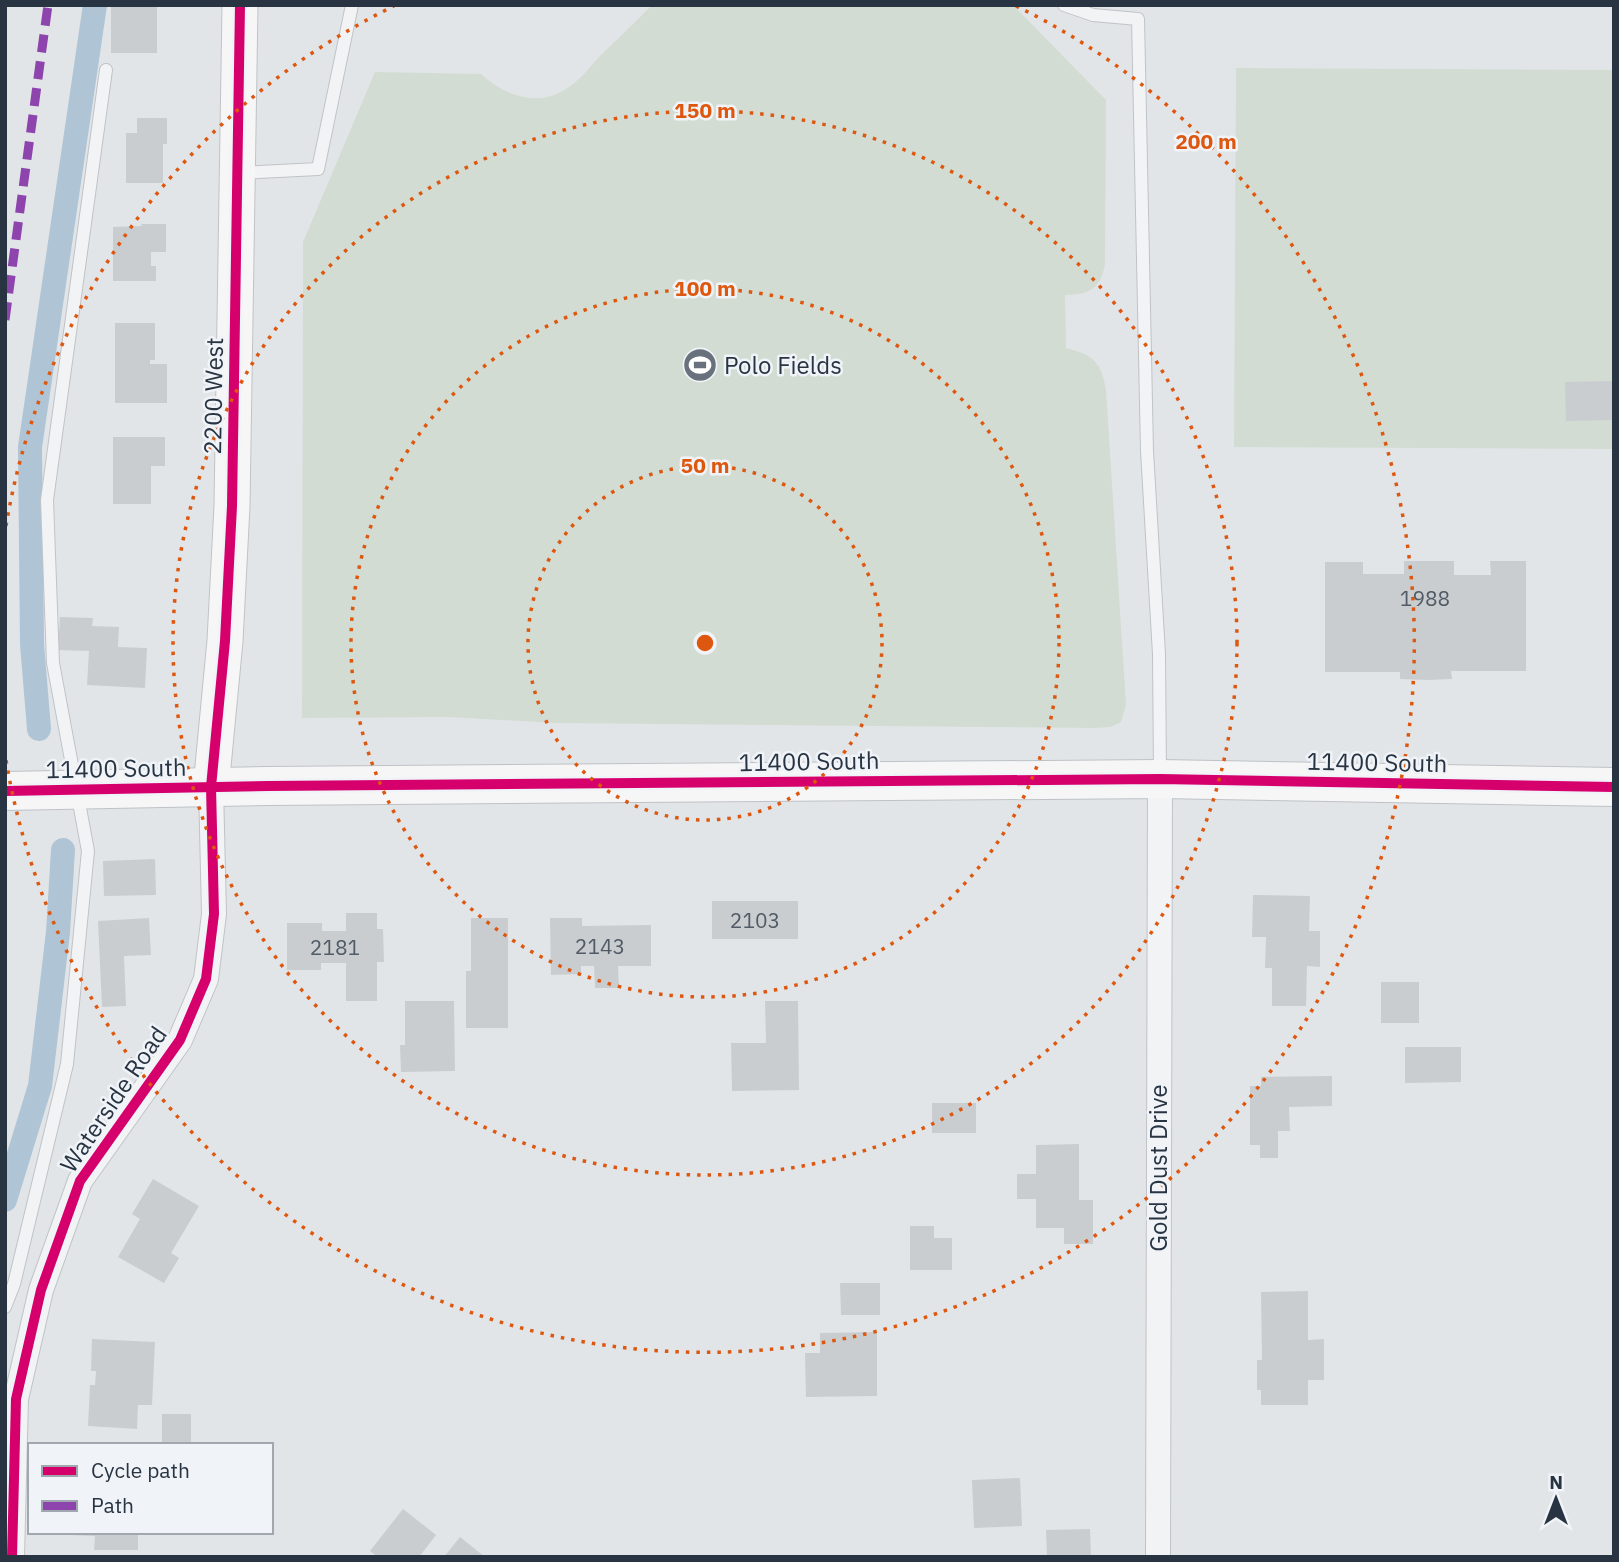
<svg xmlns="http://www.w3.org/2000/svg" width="1619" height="1562" viewBox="0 0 1619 1562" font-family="'IBM Plex Sans',sans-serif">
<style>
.green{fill:#d3dcd3}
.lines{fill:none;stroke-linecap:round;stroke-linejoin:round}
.canal{stroke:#afc4d4;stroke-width:24}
.building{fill:#cacdd0}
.lane-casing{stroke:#c0c3c6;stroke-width:14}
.street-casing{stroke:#c0c3c6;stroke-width:26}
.secondary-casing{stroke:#c0c3c6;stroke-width:37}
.primary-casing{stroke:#bec2c6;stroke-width:40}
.lane{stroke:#f2f3f4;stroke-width:12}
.street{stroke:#f2f3f4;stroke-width:24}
.secondary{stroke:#f6f6f7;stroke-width:35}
.primary{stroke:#f6f6f7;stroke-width:38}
.quiet{stroke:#8e44ad;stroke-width:9;stroke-dasharray:18 9;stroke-linecap:butt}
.cycleway-casing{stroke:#f0f3f7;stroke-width:15}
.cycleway{stroke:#d6006c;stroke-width:10}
.ring{fill:none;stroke:#de570f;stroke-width:3.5;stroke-dasharray:3.5 7}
.labels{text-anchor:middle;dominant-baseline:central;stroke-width:5;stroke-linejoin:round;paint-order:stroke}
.number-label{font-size:21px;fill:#515b66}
.poi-label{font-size:24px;fill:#283442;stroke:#f0f3f7;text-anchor:start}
.street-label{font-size:24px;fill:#283442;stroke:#f0f3f7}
.centre{fill:#de570f;stroke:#f0f3f7;stroke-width:3.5}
.ring-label{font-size:21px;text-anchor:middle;font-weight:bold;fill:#de570f;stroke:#f0f3f7;stroke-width:5;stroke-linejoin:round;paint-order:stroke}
</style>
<rect width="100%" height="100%" fill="#e2e5e8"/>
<g class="green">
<path d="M 652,5 L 1013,5 L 1106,100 L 1105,265 C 1099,290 1090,294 1065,295 L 1066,348 C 1093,355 1101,361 1106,390 L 1126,705 L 1121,722 L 1111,727 L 1093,728 L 558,723 L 448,717 L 302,718 L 303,242 L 375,72 L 481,74 C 504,95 537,108 566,89 C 579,81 590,67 601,55 C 618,39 635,22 652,5 Z"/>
<polygon points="1236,68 1614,70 1614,449 1234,447"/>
</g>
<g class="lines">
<g class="canal">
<polyline points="39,729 32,644 30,447 95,5"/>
<polyline points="5,1200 40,1086 58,932 63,850"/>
</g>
</g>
<g class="building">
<rect x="111" y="5" width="46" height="48"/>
<polygon points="137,118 167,118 167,144 163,144 163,183 126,183 126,133 137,133"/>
<polygon points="141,224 166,224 166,252 151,252 151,266 156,266 156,281 113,281 113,227 142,226"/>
<polygon points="115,323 155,323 155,360 150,360 150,364 167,364 167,403 115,403"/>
<polygon points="1614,381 1614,420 1566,421 1565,382"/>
<polygon points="113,437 165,437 165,466 151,466 151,504 113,504"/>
<polygon points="1404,561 1454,561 1454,575 1491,575 1490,561 1526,561 1526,671 1451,671 1452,679 1428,680 1400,679 1400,672 1325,672 1325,562 1363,562 1363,574 1404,574"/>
<polygon points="60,617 93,618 92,626 119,627 118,647 147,648 145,688 87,685 89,651 58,650"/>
<polygon points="155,859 156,895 104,896 103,861"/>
<polygon points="1253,895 1310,896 1309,931 1320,931 1320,967 1307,966 1306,1006 1272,1006 1272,968 1265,968 1266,937 1252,937"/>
<rect x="712" y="901" width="86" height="38"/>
<polygon points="346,913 377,913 377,929 383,929 384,962 377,962 377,1001 346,1001 346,963 321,963 321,970 287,970 287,923 322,923 322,931 346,931"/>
<polygon points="149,918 151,955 124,956 126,1006 102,1007 98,921"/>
<polygon points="471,918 508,918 508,1028 466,1028 466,971 471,971"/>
<polygon points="550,918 582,918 582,926 651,925 651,966 618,966 619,988 595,988 594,966 581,966 581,974 551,975"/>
<rect x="1381" y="982" width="38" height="41"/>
<polygon points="405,1001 454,1001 455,1071 401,1072 400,1045 405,1045"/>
<polygon points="765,1001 798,1001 799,1090 732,1091 731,1043 766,1043"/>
<polygon points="1405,1047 1461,1047 1461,1082 1405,1083"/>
<polygon points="1332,1076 1332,1106 1289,1107 1290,1131 1278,1131 1278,1158 1260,1158 1260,1145 1250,1145 1250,1086 1261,1086 1261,1077"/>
<rect x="932" y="1103" width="44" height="30"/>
<polygon points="1079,1144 1079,1200 1093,1200 1093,1244 1064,1244 1064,1228 1036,1228 1036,1199 1017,1199 1017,1174 1036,1174 1036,1145"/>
<polygon points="153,1179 199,1206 171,1253 179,1258 164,1283 118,1257 140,1219 132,1214"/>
<polygon points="910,1226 934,1226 934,1238 952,1238 952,1270 910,1270"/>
<polygon points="840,1283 880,1283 880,1315 841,1315"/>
<polygon points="1308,1291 1308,1340 1324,1339 1324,1380 1308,1380 1308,1405 1261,1405 1261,1390 1257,1390 1257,1360 1262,1360 1261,1292"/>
<polygon points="877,1332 877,1396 806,1397 805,1353 820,1353 820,1333"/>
<polygon points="92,1339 155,1342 152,1405 138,1405 137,1429 88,1426 90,1385 95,1385 96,1371 91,1371"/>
<rect x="162" y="1414" width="29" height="31"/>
<polygon points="1020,1478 1022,1526 974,1528 972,1480"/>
<polygon points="403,1509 436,1535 419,1557 378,1557 370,1551"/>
<polygon points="1090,1529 1091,1557 1047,1557 1046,1530"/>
<polygon points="68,1532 138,1532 138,1550 94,1550 95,1536 68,1535"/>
<polygon points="460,1537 485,1557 444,1557"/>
</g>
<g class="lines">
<g class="lane-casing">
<g id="lane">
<polyline points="1064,5 1093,15 1138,19 1147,451 1159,654 1160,775"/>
<polyline points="241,173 318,169 352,5"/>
<polyline points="5,1307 14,1284 67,1064 88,851 53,663 47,500 106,70"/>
</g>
</g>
<g class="street-casing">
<g id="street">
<polyline points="12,1557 16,1399 41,1290 80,1181 180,1040 206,979 214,914 211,787"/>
<polyline points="1158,1557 1160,779"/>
</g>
</g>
<g class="secondary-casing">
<polyline id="secondary" points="211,787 225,641 232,506 240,5"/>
</g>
<g class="primary-casing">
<polyline id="primary" points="5,791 268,786 1160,779 1614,787"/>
</g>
<use href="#lane" class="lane"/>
<use href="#street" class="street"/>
<use href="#secondary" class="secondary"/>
<use href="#primary" class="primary"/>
<polyline class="quiet" points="5,320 48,5"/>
<g class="cycleway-casing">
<g id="cycleway">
<polyline points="5,791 268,786 1160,779 1614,787"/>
<polyline points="12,1557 16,1399 41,1290 80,1181 180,1040 206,979 214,914 211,787 225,641 232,506 240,5"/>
</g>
</g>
<use href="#cycleway" class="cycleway"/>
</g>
<g class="ring">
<circle cx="705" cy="643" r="177"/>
<circle cx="705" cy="643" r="354"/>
<circle cx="705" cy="643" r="532"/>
<path d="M6 526A709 709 0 0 1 394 6M1016 6A709 709 0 1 1 6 760"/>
</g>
<defs>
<g id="stadium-disc" transform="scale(1.75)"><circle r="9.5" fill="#69727c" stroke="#f0f3f7"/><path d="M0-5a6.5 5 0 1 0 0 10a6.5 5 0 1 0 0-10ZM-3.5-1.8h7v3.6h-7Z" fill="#fff"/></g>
</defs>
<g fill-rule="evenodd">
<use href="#stadium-disc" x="700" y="365"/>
</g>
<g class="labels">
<g class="number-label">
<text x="1425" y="598">1988</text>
<text x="755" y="920">2103</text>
<text x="600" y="946">2143</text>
<text x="335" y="947">2181</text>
</g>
<g class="poi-label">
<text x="724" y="365">Polo Fields</text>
</g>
<g class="street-label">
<text transform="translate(213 396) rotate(-89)">2200 West</text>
<text transform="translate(809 761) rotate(-1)">11400 South</text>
<text transform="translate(1377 762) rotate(1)">11400 South</text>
<text transform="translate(116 768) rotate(-1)">11400 South</text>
<text transform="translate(113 1099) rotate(-56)">Waterside Road</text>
<text transform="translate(1158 1168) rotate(-90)">Gold Dust Drive</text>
</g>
</g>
<circle cx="705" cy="643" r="10" class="centre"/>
<g class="ring-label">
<text x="705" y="118">150 m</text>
<text x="1206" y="149">200 m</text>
<text x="705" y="296">100 m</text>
<text x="705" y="473">50 m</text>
</g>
<rect width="1619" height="1562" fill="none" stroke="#283442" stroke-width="14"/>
<rect x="28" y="1443" width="245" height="91" fill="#f0f3f7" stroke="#a0a7af" stroke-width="2"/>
<rect x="42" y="1466" width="35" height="10" fill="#d6006c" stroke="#a0a7af" stroke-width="2"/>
<text x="91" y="1478" font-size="21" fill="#283442">Cycle path</text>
<rect x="42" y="1501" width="35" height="10" fill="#8e44ad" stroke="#a0a7af" stroke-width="2"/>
<text x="91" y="1513" font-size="21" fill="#283442">Path</text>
<g transform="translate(1556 1499)" stroke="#f0f3f7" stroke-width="5" paint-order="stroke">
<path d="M0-5L12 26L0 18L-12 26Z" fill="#283442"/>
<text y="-10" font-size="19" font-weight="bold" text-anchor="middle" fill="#283442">N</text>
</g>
</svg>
